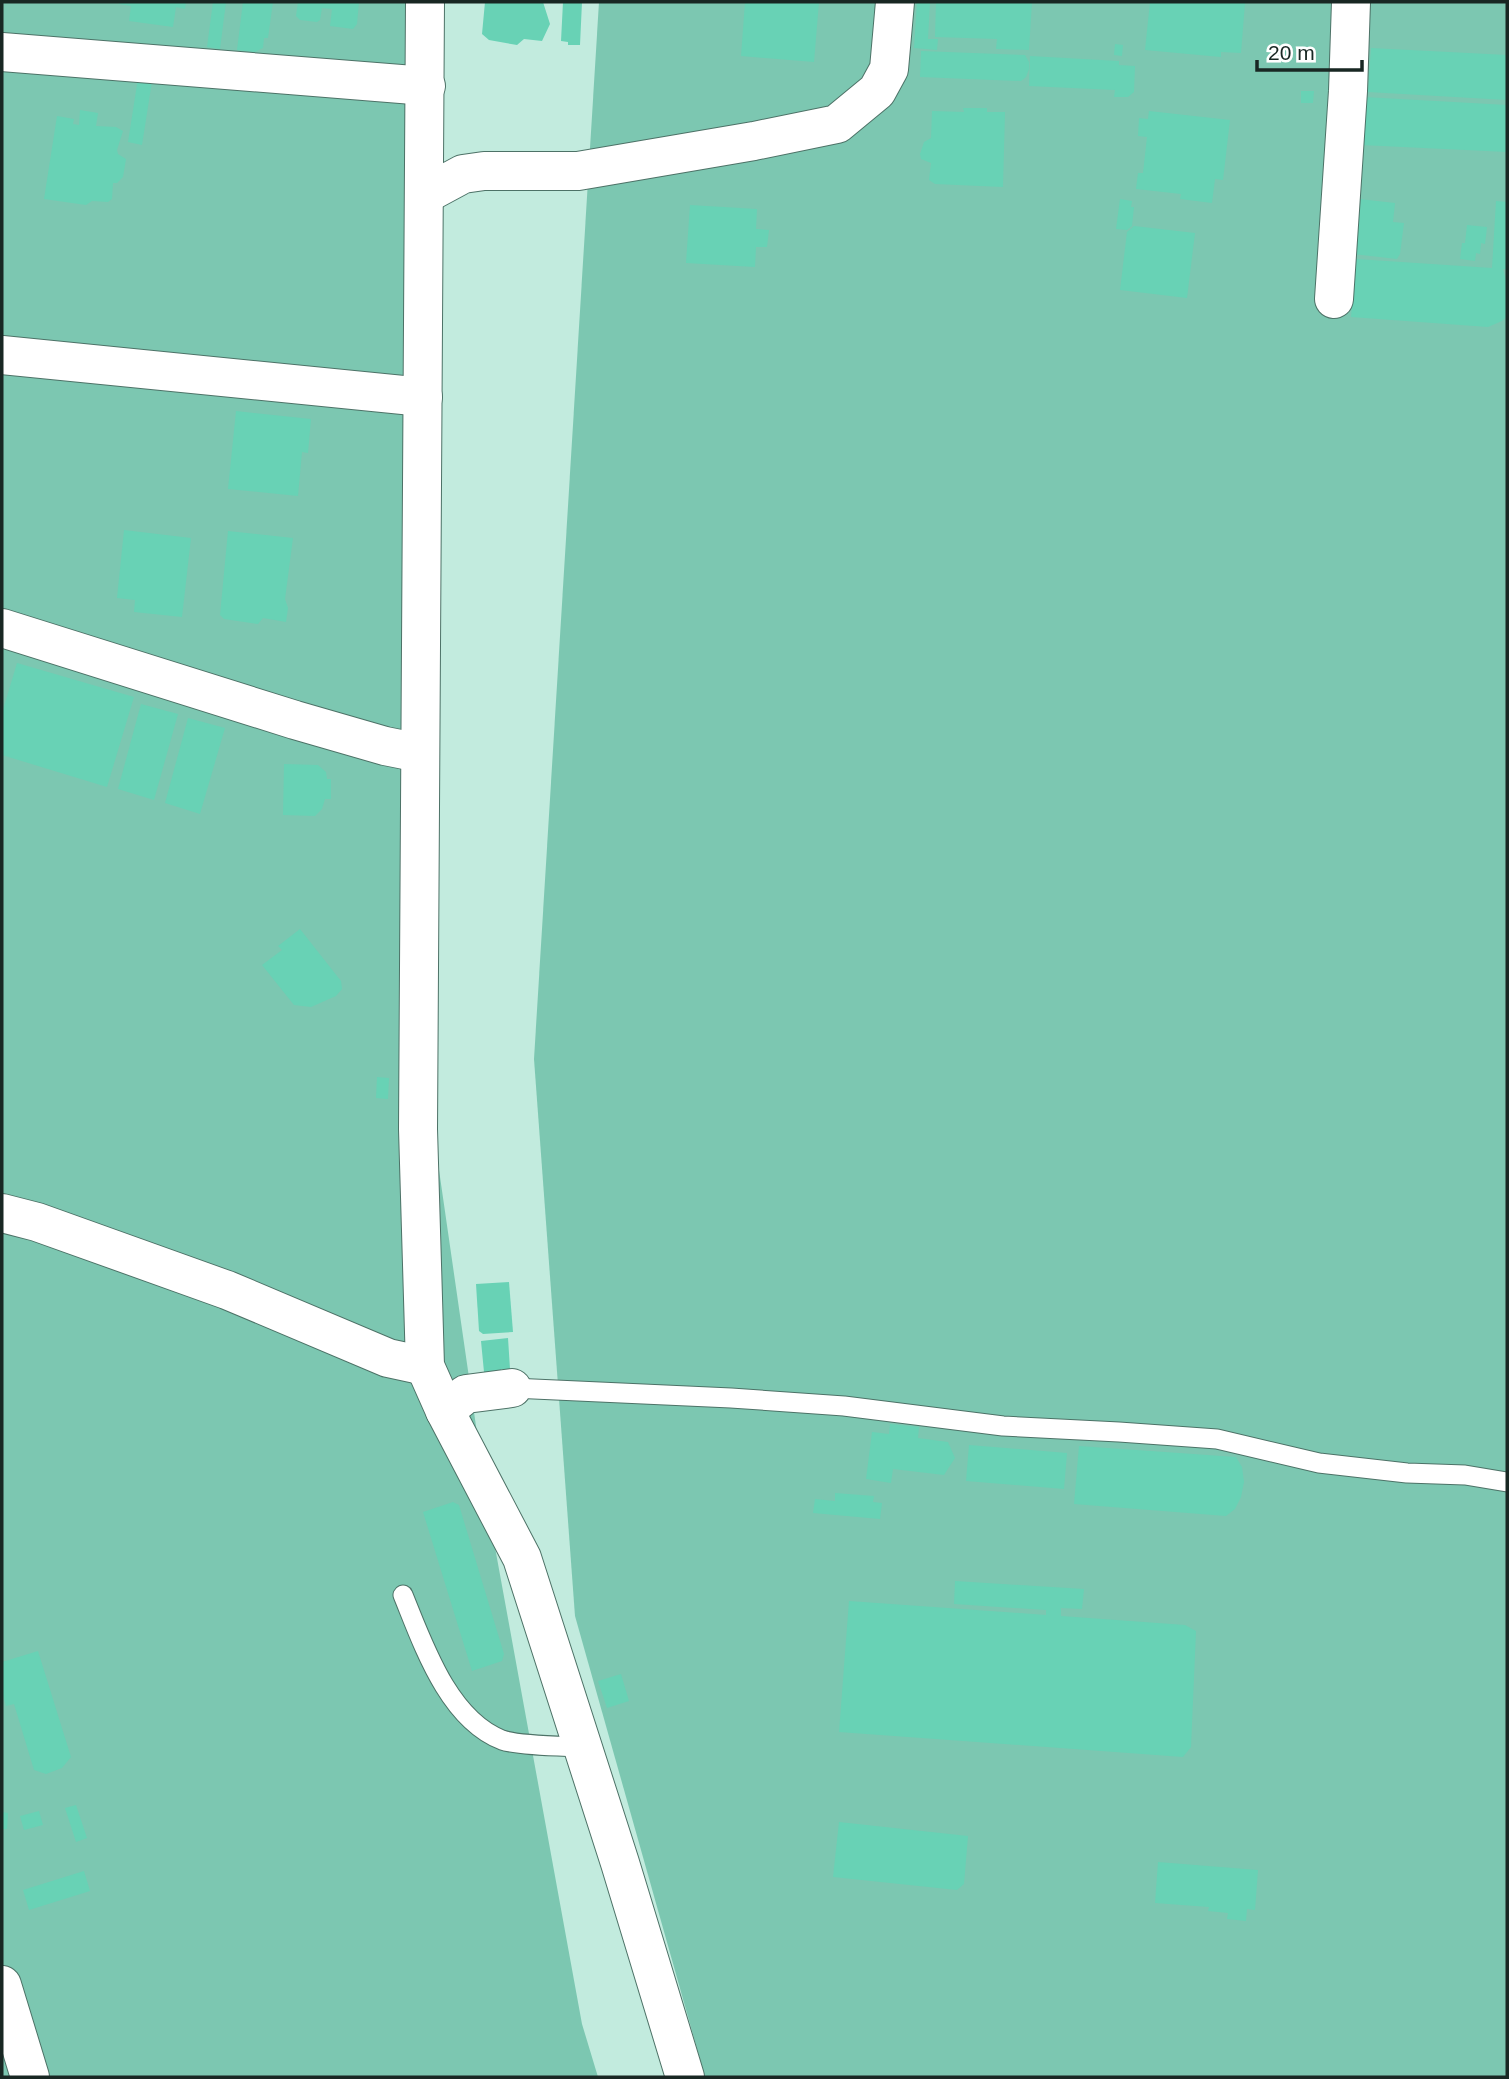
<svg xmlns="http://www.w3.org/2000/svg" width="1509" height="2079" viewBox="0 0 1509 2079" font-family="Helvetica,sans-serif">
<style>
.green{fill:#7cc7b1}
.building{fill:#68d2b5}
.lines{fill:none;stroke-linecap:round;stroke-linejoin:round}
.lane-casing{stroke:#4d7267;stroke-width:21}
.street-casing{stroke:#4d7267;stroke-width:40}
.lane{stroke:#fff;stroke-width:19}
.street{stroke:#fff;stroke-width:38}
</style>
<rect width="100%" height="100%" fill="#c2ebde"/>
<g class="green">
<polygon points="2,2 412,2 402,914 488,1509 582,2024 598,2077 2,2077"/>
<polygon points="599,2 1507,2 1507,2077 705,2077 575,1616 534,1059"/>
</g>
<g class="building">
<polygon points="120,2 186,2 185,9 176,7 173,27 129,21 131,6 119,4"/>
<polygon points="213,2 226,2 220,49 207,47"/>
<polygon points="243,2 273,2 268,38 264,38 263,48 255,52 237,50"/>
<polygon points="298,2 359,2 357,24 353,29 330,26 332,9 322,8 320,20 317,22 300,20 296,16"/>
<polygon points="485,2 543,2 550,24 542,41 524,39 517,45 489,40 482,34"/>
<polygon points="563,2 582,2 580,45 568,45 568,42 561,41"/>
<polygon points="745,2 819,2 814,62 741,56"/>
<polygon points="917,2 930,2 928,39 938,39 937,50 914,48"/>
<polygon points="936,2 1032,2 1029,50 996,49 997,39 935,37"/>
<polygon points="1150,2 1245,3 1241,53 1221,52 1221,57 1145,50"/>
<polygon points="1115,44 1123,45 1122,56 1114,55"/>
<polygon points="1371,48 1507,55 1507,100 1368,92"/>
<polygon points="921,51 1025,55 1029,62 1029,69 1026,77 1021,81 920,77"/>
<polygon points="1030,56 1119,61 1119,65 1135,66 1134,92 1128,97 1114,97 1115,90 1029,86"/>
<polygon points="138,78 152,81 142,145 128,142"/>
<polygon points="1301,91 1314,91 1313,103 1301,103"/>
<polygon points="1364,97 1507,105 1507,152 1361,145"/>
<polygon points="963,108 987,108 987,112 1005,112 1003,187 935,184 929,180 931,163 921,159 920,154 924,142 931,138 932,111 964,112"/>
<polygon points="80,110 98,113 96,126 116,127 123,131 117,150 118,154 126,159 123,177 117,183 113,183 112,199 108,202 92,201 86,205 44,199 57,116 74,119 73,124 79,125"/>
<polygon points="1149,111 1230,120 1223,180 1215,179 1212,203 1180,199 1181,194 1136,189 1138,173 1143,173 1147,137 1138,136 1139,118 1148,119"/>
<polygon points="1120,199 1132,201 1131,207 1134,207 1132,226 1127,230 1116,229"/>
<polygon points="1359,199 1395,203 1393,222 1404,223 1400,254 1397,259 1353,254"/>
<polygon points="1496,201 1507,202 1507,269 1503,269 1507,284 1507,316 1502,321 1488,327 1351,317 1356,259 1492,268"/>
<polygon points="690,205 757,209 756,229 769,230 767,247 756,247 755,267 686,263"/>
<polygon points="1467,225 1487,227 1485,244 1481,243 1480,254 1476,253 1475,261 1460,259 1462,243 1465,243"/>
<polygon points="1134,226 1195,233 1187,298 1120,290 1127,232"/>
<polygon points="236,411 311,419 308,453 302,452 298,496 228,489"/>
<polygon points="124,530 191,538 182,617 134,612 135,600 117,598"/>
<polygon points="228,531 293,538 285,599 288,608 286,622 263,618 258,624 224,619 220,615"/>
<polygon points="17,663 134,697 107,787 2,755 2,713"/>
<polygon points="141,704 178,714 154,800 118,789"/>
<polygon points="188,718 225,728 200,814 165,803"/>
<polygon points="284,764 318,765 326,772 327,779 331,779 331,799 325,799 322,809 315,816 283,815"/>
<polygon points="300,929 341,981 342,989 336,996 311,1007 294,1005 262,965 282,950 278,946"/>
<polygon points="377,1077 389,1078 388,1099 376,1098"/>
<polygon points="509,1282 513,1332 483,1334 479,1331 476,1284"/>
<polygon points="508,1338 510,1369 501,1369 502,1375 489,1376 484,1372 481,1341"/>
<polygon points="890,1424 919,1427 918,1438 948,1442 955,1458 944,1475 893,1469 891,1483 866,1479 872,1432 889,1434"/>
<polygon points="969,1445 1067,1453 1064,1489 966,1481"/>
<polygon points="1079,1446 1236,1457 1242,1467 1244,1482 1241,1497 1235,1509 1226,1516 1074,1504"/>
<polygon points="835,1493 874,1496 873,1502 882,1503 880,1519 813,1513 815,1499 835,1501"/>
<polygon points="453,1502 459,1505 504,1654 502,1661 472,1671 423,1512"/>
<polygon points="955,1581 1084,1589 1082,1609 1061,1608 1061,1616 1185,1625 1196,1631 1191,1747 1183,1757 839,1732 849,1601 1046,1615 1046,1610 954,1604"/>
<polygon points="38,1651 71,1757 62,1768 46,1774 34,1770 14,1704 6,1706 2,1692 2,1662"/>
<polygon points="621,1674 629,1701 607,1708 598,1681"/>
<polygon points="76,1805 87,1838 76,1842 65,1808"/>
<polygon points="39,1811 43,1825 24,1830 20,1816"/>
<polygon points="2,1812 8,1813 7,1829 2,1829"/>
<polygon points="839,1822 968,1836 964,1884 957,1890 833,1877"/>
<polygon points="1158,1862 1258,1870 1255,1910 1247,1909 1246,1921 1227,1919 1228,1913 1208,1911 1209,1907 1155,1903"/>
<polygon points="84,1871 90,1891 29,1910 23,1890"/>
</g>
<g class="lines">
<g class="lane-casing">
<g id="lane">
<polyline points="512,1388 731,1398 844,1406 1003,1426 1119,1432 1217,1439 1319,1463 1407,1473 1465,1475 1507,1482"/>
<path d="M 403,1595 C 423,1644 448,1719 502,1740 C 519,1746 563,1746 583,1747"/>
</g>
</g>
<g class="street-casing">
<g id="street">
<polyline points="425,2 418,1129 425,1366 445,1411 522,1558 620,1863 685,2077"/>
<polyline points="2,52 426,86"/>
<polyline points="424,195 463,174 484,171 578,171 754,141 837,124 877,91 889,69 895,2"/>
<polyline points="1334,299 1348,91 1351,2"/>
<polyline points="2,355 423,397"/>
<polyline points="2,628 295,720 385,746 420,753"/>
<polyline points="2,1213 37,1222 227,1290 388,1358 425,1366"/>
<polyline points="445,1411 466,1394 512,1388"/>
<polyline points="2,1985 30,2077"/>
</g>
</g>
<use href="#lane" class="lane"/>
<use href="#street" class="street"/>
</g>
<rect width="1509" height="2079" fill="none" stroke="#182723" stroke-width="7"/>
<path d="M1257 60v10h105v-10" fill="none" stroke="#182723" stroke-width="3.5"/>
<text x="1268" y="60" font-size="21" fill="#182723" stroke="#ffffff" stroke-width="5" paint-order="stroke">20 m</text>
</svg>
